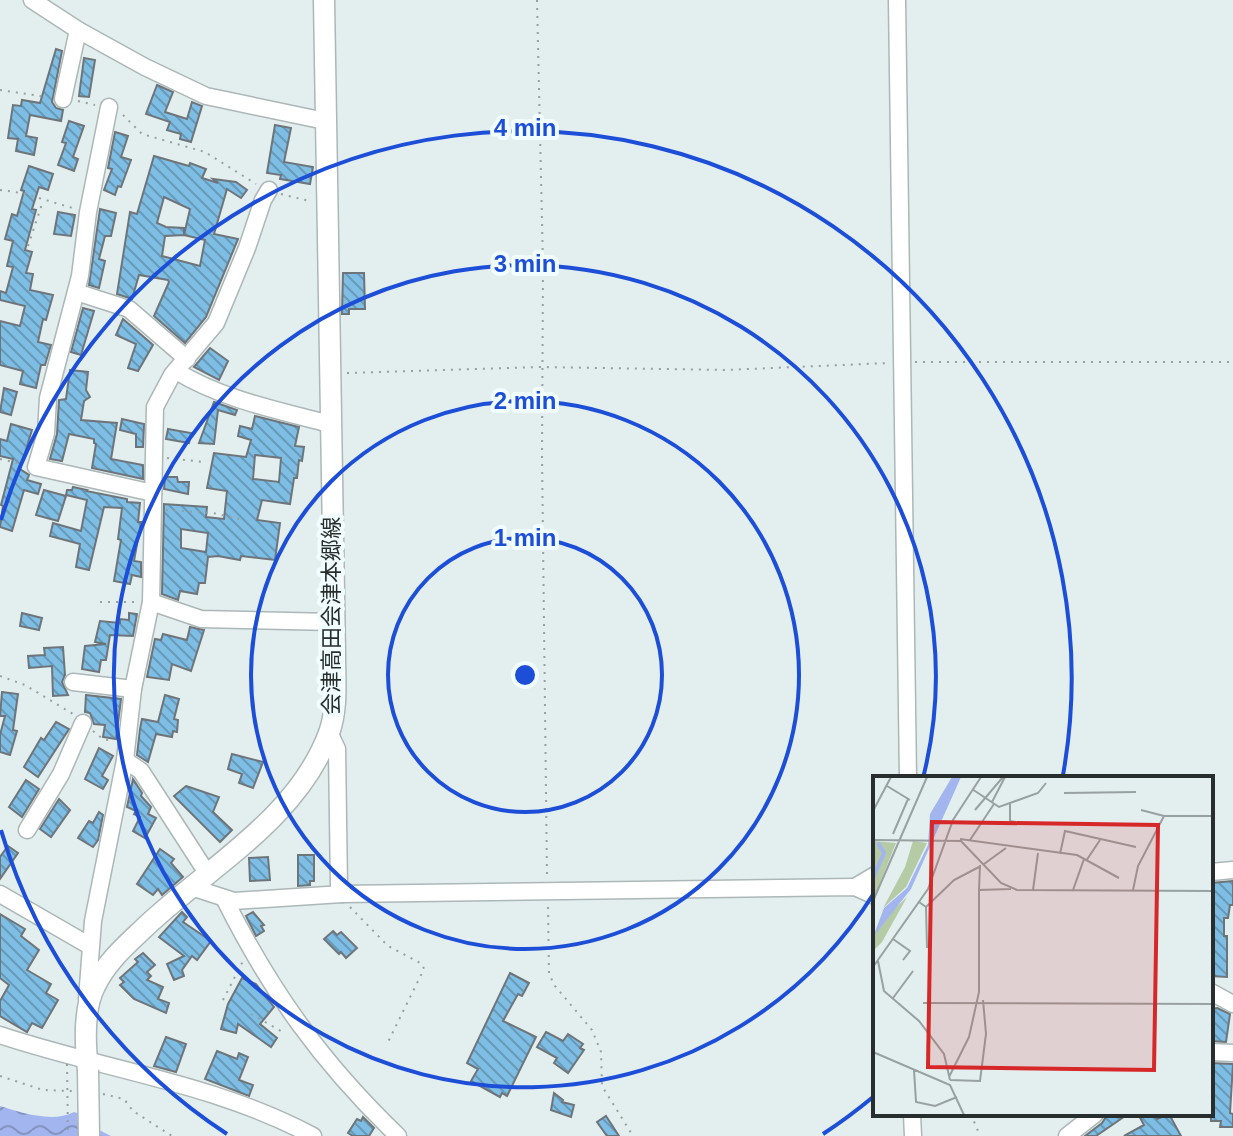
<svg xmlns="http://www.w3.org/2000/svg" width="1233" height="1136" viewBox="0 0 1233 1136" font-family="Helvetica,'Noto Sans JP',sans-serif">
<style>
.water{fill:url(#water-waves)}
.building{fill:url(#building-back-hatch);stroke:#6e757a;stroke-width:2;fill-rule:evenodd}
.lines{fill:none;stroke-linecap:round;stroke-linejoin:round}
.minor-casing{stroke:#acb7b7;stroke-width:19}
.major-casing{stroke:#acb7b7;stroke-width:23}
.path{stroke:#979fa0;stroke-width:2;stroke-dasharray:2 6;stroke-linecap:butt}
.minor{stroke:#fff;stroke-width:16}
.major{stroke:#fff;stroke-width:20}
.major-bridge-casing{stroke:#acb7b7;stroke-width:23;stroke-linecap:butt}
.path-bridge{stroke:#979fa0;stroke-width:2;stroke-dasharray:2 6;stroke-linecap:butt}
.major-bridge{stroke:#fff;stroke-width:20}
.ring{fill:none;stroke:#1d4ed8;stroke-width:4}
.labels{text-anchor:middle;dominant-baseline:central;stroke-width:8;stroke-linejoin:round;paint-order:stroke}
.street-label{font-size:22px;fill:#282d2d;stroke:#f0fcfd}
.inset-river{fill:none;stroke:#a2b5ee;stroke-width:4}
.inset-road{fill:none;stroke:#98a1a1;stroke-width:2}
.view{fill:#d62828;fill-opacity:0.15;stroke:#d62828;stroke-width:4}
.inset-edge{fill:none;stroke:#282d2d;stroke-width:4}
.centre{fill:#1d4ed8;stroke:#f0fcfd;stroke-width:4}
.ring-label{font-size:24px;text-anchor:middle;font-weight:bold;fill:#1d4ed8;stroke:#f0fcfd;stroke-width:8;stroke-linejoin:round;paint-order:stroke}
</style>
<defs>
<pattern id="water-waves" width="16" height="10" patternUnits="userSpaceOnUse" patternTransform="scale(2)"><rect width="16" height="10" fill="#a2b5ee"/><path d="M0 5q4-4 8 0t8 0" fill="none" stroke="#8494c1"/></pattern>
<pattern id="building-back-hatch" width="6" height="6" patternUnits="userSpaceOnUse" patternTransform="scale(2)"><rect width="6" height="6" fill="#7ebde4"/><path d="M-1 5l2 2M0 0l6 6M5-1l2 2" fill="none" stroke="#679ab9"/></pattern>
</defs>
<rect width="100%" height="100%" fill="#e3eeef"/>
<path class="water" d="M 0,1106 C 22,1113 53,1123 74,1112 L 83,1115 L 93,1127 L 111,1136 L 0,1136 Z"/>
<g class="building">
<polygon points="56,49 62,51 52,102 56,108 63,110 61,121 30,115 26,136 37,138 34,155 16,151 18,139 8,138 13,105 21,106 22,100 40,103"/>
<polygon points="84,58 95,60 89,97 79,96"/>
<polygon points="157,85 173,92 165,112 187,119 192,102 202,106 191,142 180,139 181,134 167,130 170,122 146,114"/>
<polygon points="69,121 84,126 73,157 78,159 74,171 58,165 66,143 62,142"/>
<polygon points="275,125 291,128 284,162 313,167 310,184 280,179 281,175 267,173"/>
<polygon points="115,132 128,136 121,157 131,160 121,187 118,186 115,195 104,190 112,169 108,168"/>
<path d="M 154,156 L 189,166 L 190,163 L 206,169 L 202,178 L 218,183 L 213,179 L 236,182 L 247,190 L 241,198 L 227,189 L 214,234 L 238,239 L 206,317 L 185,343 L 154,316 L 169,282 L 168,280 L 139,275 L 132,299 L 117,294 L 130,212 L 137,214 ZM 164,197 L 190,209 L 184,235 L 184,228 L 166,227 L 157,223 ZM 184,235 L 205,240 L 200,266 L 162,256 L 165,236 Z"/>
<polygon points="29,166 53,174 48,190 39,187 32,209 36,210 25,250 32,252 26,273 33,274 30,290 53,295 46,320 43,319 38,342 51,345 45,365 41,365 36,388 20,384 23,371 0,365 0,321 20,326 25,306 0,300 0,291 6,293 13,267 7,266 13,241 5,239 12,214 17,216 24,191 21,190"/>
<polygon points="100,209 116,213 111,236 105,236 99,259 105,261 99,288 89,285"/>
<polygon points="58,212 75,215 71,236 54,234"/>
<polygon points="343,273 364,273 365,309 349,309 349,314 342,314"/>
<polygon points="83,308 94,311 81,355 71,352"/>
<polygon points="123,319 153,345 138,371 128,368 136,344 116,335"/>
<polygon points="210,348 228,361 219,380 194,367"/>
<polygon points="70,370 88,372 86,390 90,397 84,401 81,420 117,423 111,459 143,465 143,479 92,468 96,444 94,443 94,439 69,434 62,461 50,459 57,434 59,400 66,399"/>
<polygon points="4,388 17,392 11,415 0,412"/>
<polygon points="214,402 237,410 235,415 218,410 214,444 199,443"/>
<path d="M 255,416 L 299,427 L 295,446 L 304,447 L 302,461 L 299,460 L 297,478 L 294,478 L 290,504 L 262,500 L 257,520 L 280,523 L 275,560 L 241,556 L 240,560 L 218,556 L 208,557 L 205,583 L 199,583 L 197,594 L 180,591 L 178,600 L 162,594 L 164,504 L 207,507 L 206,517 L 224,519 L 227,491 L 207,488 L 214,453 L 246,457 L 251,440 L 238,436 L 240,426 L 252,429 ZM 255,455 L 281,458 L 279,482 L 253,479 ZM 181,529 L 208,533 L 206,552 L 181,548 Z"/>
<polygon points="122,419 144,424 143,447 136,447 136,434 120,430"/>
<polygon points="11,424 32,430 20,469 29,475 27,480 41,484 38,494 24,490 12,531 0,527 3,506 1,505 13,459 0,456 0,439 7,441"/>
<polygon points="168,429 191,433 189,443 166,439"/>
<polygon points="165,477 177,477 178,482 189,482 188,494 164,489"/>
<polygon points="73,487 87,490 86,491 127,499 127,502 140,503 138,522 141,522 134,561 141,562 141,577 132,575 130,584 114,581 121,540 118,539 122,508 104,507 89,570 76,567 80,544 50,536 53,523 81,531 87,500 66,495 67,490 72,490"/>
<polygon points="44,490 66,496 58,521 36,515"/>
<polygon points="22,613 42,618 39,630 20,626"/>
<polygon points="129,613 137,614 133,636 110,635 106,660 101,660 99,672 82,669 85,646 106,644 95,642 100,621 120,623 120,619 129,620"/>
<polygon points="190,627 204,630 191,671 172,664 169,680 147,677 155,639 161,640 163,634 187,640"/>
<polygon points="63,647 65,675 62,682 68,695 53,696 52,666 29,668 28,656 45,655 44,648"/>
<polygon points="2,692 18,694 13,730 17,731 10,755 0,752 0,735 5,716 0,716"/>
<polygon points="86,695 121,699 116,739 103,737 105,725 94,724 90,713 85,712"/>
<polygon points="165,695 179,699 174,719 178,720 177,732 173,731 172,737 156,734 148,762 137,755 140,729 142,719 158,722"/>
<polygon points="56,722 69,729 38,777 24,767 41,738 44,740"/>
<polygon points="99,748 113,756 102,776 108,780 103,789 85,779"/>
<polygon points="232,754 263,762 253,788 239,783 242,774 228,769"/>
<polygon points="133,779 142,793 141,796 151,807 148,814 156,818 145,838 133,831 140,817 134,814 136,811 127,807"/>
<polygon points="26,780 39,789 22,817 9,807"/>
<polygon points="186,786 219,797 213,812 232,830 220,842 174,796"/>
<polygon points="59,799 70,810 51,837 40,829"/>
<polygon points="99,812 103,815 98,840 93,847 78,838 89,821 93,823"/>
<polygon points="8,846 18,853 0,879 0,857"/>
<polygon points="160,849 174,859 171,863 183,877 162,895 158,889 153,895 137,884"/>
<polygon points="298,855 314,855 314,881 310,881 310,885 298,886"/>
<polygon points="268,857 270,880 250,881 249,858"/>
<polygon points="1233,881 1233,905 1230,905 1228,918 1224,918 1224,936 1227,936 1227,977 1211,976 1211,883"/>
<polygon points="182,912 187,917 183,922 211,941 197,960 192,956 182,970 184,976 174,980 167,964 184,956 159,937"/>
<polygon points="253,912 264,925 261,926 264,931 256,936 246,916"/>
<polygon points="0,914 25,929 21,936 39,950 27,970 51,984 46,993 58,1000 42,1028 32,1023 27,1032 0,1016 0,1001 9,985 0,978"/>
<polygon points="333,931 337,935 341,932 357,948 346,958 341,952 339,954 324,939"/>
<polygon points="143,953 155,965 147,972 151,976 147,980 163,987 158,999 169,1003 166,1013 134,999 120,985 124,982 120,978 138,962 135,959"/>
<polygon points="510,973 529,983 522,996 518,994 503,1021 536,1037 507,1096 502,1093 500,1097 471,1081 478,1069 467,1063"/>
<polygon points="242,978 256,984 274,1007 260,1024 277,1038 271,1047 238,1024 236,1033 221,1029 228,1004"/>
<polygon points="1217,1008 1230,1014 1226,1042 1211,1041 1211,1009"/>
<polygon points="546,1032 563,1041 568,1034 583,1044 580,1048 584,1050 568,1073 554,1063 557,1058 537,1047"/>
<polygon points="166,1037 186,1044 176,1072 154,1066"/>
<polygon points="217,1051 237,1059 239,1053 248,1057 239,1080 253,1085 249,1096 205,1079"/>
<polygon points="1211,1063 1233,1064 1230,1113 1233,1114 1233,1127 1220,1127 1221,1121 1211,1121"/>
<polygon points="554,1093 563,1100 562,1102 574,1105 571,1117 551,1110"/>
<polygon points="1108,1114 1128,1114 1096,1136 1085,1136 1102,1123"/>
<polygon points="1138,1114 1154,1114 1157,1119 1169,1114 1181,1136 1124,1136 1144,1125"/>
<polygon points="606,1116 619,1136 607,1136 597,1122"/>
<polygon points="363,1117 374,1128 369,1136 353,1136 348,1133 357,1119 361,1121"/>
</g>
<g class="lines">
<g class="minor-casing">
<g id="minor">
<polyline points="32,0 78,30 145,67 206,96 325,121"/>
<polyline points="897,0 908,778"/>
<polyline points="63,99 78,30"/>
<polyline points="109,107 88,212 80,276 48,398 46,433 36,467 153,493"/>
<polyline points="76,292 129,309 187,359"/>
<path d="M 176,371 C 220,398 272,409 322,422 L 330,420"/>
<polyline points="151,602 201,619 334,622"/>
<polyline points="73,682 133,689"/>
<polyline points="329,732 337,749 339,887 342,894 855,887 875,896"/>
<polyline points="125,760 141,771 207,873"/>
<polyline points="27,830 61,774 83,723"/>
<polyline points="1211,872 1233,870"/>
<polyline points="191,887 234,901 342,894"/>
<polyline points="855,887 875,875"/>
<polyline points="0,894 90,946"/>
<path d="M 224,898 C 271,992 322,1063 398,1136"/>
<polyline points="1211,992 1233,1004"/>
<polyline points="87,999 93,921 125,760 133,689 151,602 155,407 172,375 216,323 247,248 263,200 269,190"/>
<path d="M 0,1035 C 105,1070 214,1083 313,1136"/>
<polyline points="1211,1052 1233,1053"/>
<polyline points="912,1114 913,1136"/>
<polyline points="1067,1136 1095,1114"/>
</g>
</g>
<g class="major-casing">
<path id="major" d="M 88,1070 C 85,1044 83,1009 95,986 C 106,963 124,947 142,930 C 205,869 297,820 329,733 C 338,708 335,681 335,655 L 324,0"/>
</g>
<g class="path">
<polyline points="537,0 543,265 542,455 547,876"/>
<polyline points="0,90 47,97"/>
<polyline points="78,101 95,105"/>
<polyline points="123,115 142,134 205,152 256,184"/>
<polyline points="0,190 22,193 76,209"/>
<polyline points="281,194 309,201"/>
<polyline points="28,246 43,201"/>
<polyline points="915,362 1233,362"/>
<polyline points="347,373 541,367 725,370 889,363"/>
<polyline points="167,458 204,462"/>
<polyline points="0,459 22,464"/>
<polyline points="166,510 213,513 244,520"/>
<polyline points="100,602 139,602"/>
<polyline points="0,676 25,685 73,714"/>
<polyline points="93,731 103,739 112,741"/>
<polyline points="350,907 388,946 422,964 424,969 387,1044"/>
<polyline points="548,907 549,974 555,986 592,1030 601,1052 602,1086 633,1136"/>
<polyline points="223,1000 243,961"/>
<polyline points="251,1014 281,1031 285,1027"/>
<polyline points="0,1076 43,1090 73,1091"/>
<polyline points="103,1094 124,1099 133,1111 172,1136"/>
<polyline points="971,1114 980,1136"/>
</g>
<use href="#minor" class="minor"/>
<use href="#major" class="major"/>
<g class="major-bridge-casing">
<polyline id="major-bridge" points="88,1070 89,1136"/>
</g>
<polyline class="path-bridge" points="67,1064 68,1136"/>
<use href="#major-bridge" class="major-bridge"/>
</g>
<g class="ring">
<circle cx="525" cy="675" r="137"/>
<circle cx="525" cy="675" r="274"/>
<path d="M874 893A411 411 0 1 1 923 778"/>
<path d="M873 1097A547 547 0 0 1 823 1134M227 1134A547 547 0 0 1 1 830M1 520A547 547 0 0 1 1063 775"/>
</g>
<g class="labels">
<g class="street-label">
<text transform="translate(331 616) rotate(-90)">会津高田会津本郷線</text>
</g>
</g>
<g transform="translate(873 776)">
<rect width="340" height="340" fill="#e3eeef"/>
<path d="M 40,65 L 54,67 L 33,111 L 10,132 L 0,151 L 32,91 ZM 34,121 L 9,166 L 0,175 L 0,162 L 11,143 Z" fill="#b4cba5"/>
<path d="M 0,65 L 23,67 L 0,124 Z" fill="#b4cba5"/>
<path d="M 79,1 L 88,1 L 38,113 L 0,161 L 11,132 L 34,112 L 55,69 L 57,38 Z" fill="#a2b5ee"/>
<path class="inset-river" d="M 0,102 L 11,77 L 5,67"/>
<path class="inset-road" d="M 14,10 L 37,24M 99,13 L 126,31 L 165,17 L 173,7M 191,17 L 263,16M 119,26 L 132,1M 137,26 L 137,45 L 143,46M 102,34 L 130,1M 268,34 L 291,40 L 340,40M 0,35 L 18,1M 20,58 L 35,23M 87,63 L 204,79 L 246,102M 0,64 L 88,65 L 128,107 L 144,114 L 340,115M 97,64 L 121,28M 187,78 L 192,55 L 263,71M 213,85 L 227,64M 111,88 L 133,72M 106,114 L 107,89M 160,114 L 165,77M 200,114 L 211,83M 260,114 L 265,90 L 291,40M 0,125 L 54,1M 46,126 L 53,131 L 54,172M 53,131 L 81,104 L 106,91M 20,163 L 37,175 L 30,184M 5,185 L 11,215 L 46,245 L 71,278 L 77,304M 0,191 L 55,113 L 80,44 L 108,1M 20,222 L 40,195M 50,227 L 340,228M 0,276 L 77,309 L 91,339M 41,294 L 43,326 L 62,330 L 84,321M 76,301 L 96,261 L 106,216 L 106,114 L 138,113M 77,304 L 107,305 L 113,258 L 110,224"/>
<path class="view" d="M 59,46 L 285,49 L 281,294 L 55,291 Z"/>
<rect width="340" height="340" class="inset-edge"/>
</g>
<circle cx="525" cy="675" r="12" class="centre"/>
<g class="ring-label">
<text x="525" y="136">4 min</text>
<text x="525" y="272">3 min</text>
<text x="525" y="409">2 min</text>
<text x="525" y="546">1 min</text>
</g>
</svg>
